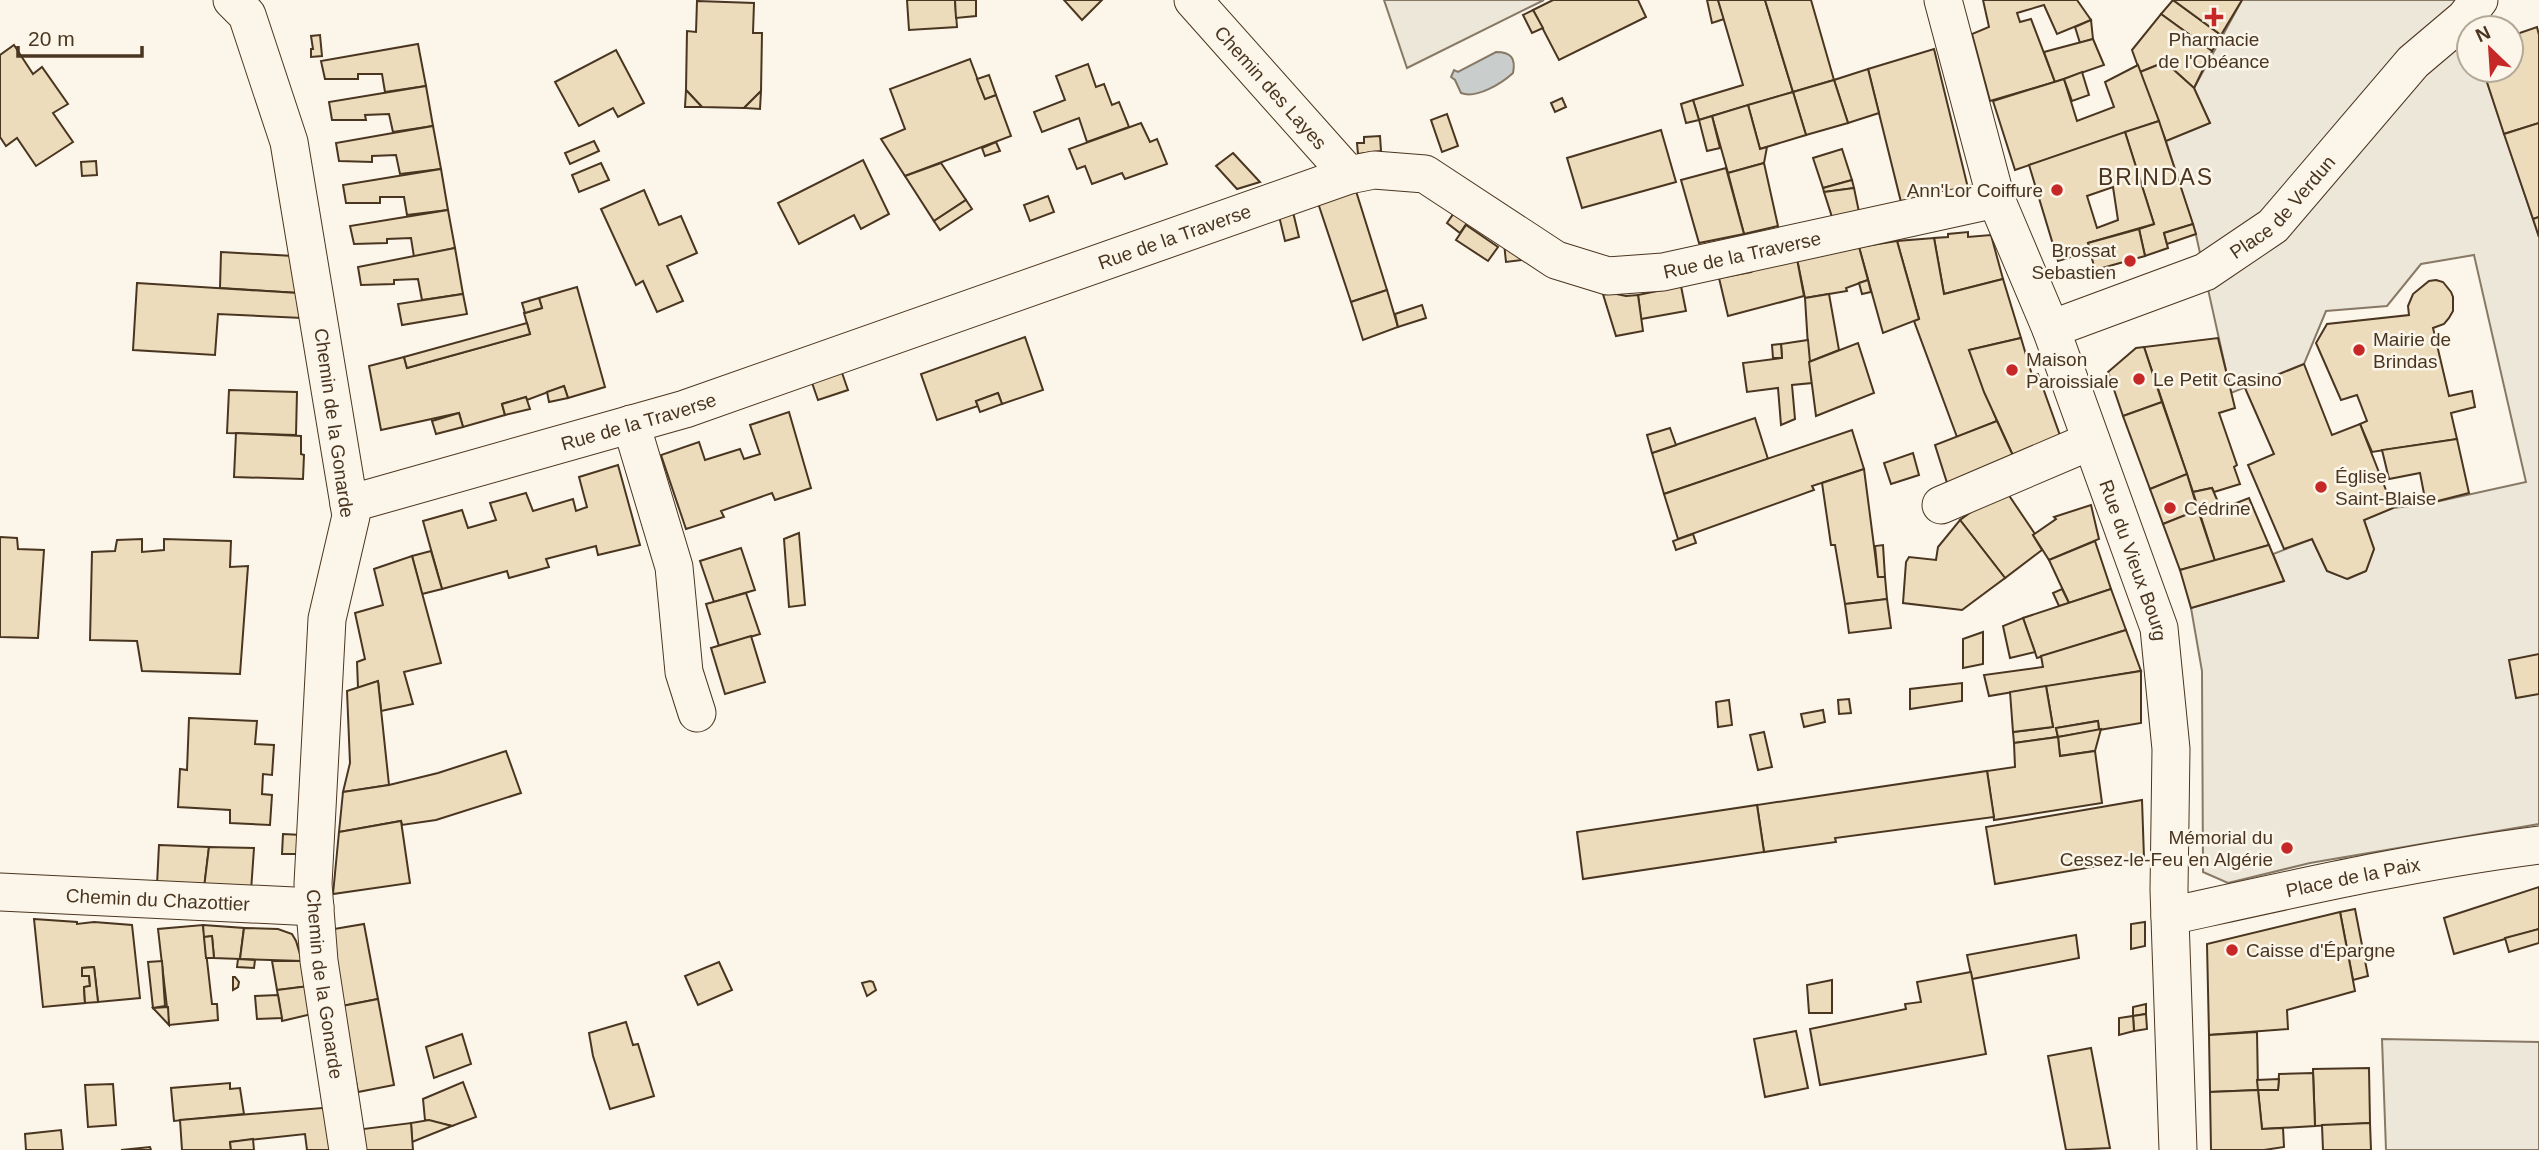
<svg xmlns="http://www.w3.org/2000/svg" width="2539" height="1150" viewBox="0 0 2539 1150" font-family="Arial,sans-serif">
<style>
.parking{fill:#ede7d9;stroke:#887966;stroke-width:2}
.water{fill:#c9cecd;stroke:#887966;stroke-width:2}
.building{fill:#ecdcbc;stroke:#4a3520;stroke-width:2;fill-rule:evenodd}
.lines{fill:none;stroke-linecap:round;stroke-linejoin:round}
.minor-casing{stroke:#4a3520;stroke-width:39}
.minor{stroke:#fbf6e9;stroke-width:37}
.poi-dot{fill:#c62828;stroke:#fbf6e9;stroke-width:2.5}
.labels{text-anchor:middle;dominant-baseline:central;stroke-width:5;stroke-linejoin:round;paint-order:stroke}
.poi-label{font-size:19px;fill:#4a3520;stroke:#fbf6e9;text-anchor:start}
.street-label{font-size:19px;fill:#4a3520;stroke:#fbf6e9}
.quarter-label{font-size:23px;letter-spacing:2px;fill:#4a3520;stroke:#fbf6e9}
</style>
<rect width="100%" height="100%" fill="#fbf6e9"/>
<g class="parking">
<polygon points="1384,0 1544,0 1407,68"/>
<polygon points="2242,0 2459,0 2469,29 2469,70 2483,70 2539,237 2539,824 2310,863 2228,883 2203,872 2202,671 2191,608 2284,581 2273,554 2312,539 2327,571 2348,579 2366,571 2374,549 2364,520 2393,508 2426,504 2526,482 2474,255 2421,264 2387,306 2326,311 2304,364 2231,393 2196,235 2166,141 2210,123 2194,88"/>
<polygon points="2382,1039 2539,1042 2539,1150 2386,1150"/>
</g>
<path class="water" d="M 1496,52 C 1511,52 1516,58 1513,73 C 1501,84 1476,99 1461,93 L 1455,80 L 1451,77 L 1454,70 L 1458,72 Z"/>
<g class="building">
<polygon points="907,0 955,0 957,27 909,30"/>
<polygon points="955,0 976,0 976,16 956,18"/>
<polygon points="1064,0 1102,0 1082,20"/>
<polygon points="1553,0 1638,0 1646,17 1559,60 1533,10"/>
<polygon points="1707,0 1718,0 1724,19 1712,23"/>
<polygon points="1718,0 1765,0 1793,92 1699,120 1693,100 1743,85"/>
<polygon points="1765,0 1811,0 1834,80 1793,92"/>
<polygon points="1983,0 2077,0 2091,20 2057,34 2044,5 2017,13 2020,22 2031,19 2055,82 1990,101 1972,34 1989,27"/>
<polygon points="2173,0 2221,35 2212,51 2161,14"/>
<polygon points="2173,0 2242,0 2221,35"/>
<polygon points="697,1 754,3 753,33 762,33 761,91 744,108 702,107 686,90 687,31 696,32"/>
<polygon points="1533,10 1543,28 1532,33 1523,15"/>
<polygon points="2161,14 2212,51 2194,88 2165,62 2140,72 2132,50"/>
<polygon points="2091,20 2093,39 2080,43 2075,27"/>
<polygon points="2537,27 2539,35 2539,123 2504,134 2483,70 2511,70 2511,36"/>
<polygon points="320,35 322,56 311,57 311,49 313,49 311,36"/>
<polygon points="2093,39 2104,65 2055,82 2044,52"/>
<polygon points="418,44 426,86 385,92 382,74 358,74 358,79 325,79 321,61"/>
<polygon points="14,45 33,74 42,67 68,104 53,113 73,142 36,166 17,138 6,146 0,137 0,55"/>
<polygon points="1934,49 1968,188 1901,202 1868,69"/>
<polygon points="616,50 644,103 618,117 613,108 579,126 555,82"/>
<polygon points="970,59 985,99 996,95 1011,136 905,176 881,139 905,129 890,89"/>
<polygon points="2165,62 2194,88 2210,123 2166,141 2140,72"/>
<polygon points="1088,64 1096,87 1104,84 1112,105 1119,102 1129,127 1087,142 1079,118 1042,132 1034,112 1065,100 1056,76"/>
<polygon points="2138,65 2159,121 2015,170 1993,101 2064,79 2077,121 2114,107 2105,82"/>
<polygon points="1868,69 1879,113 1848,123 1834,80"/>
<polygon points="2082,72 2089,95 2072,101 2064,79"/>
<polygon points="989,75 996,95 985,99 977,79"/>
<polygon points="1834,80 1848,123 1806,135 1793,92"/>
<polygon points="426,86 433,126 393,132 389,114 365,115 366,120 332,120 329,102"/>
<polygon points="686,90 702,107 685,107"/>
<polygon points="761,91 760,109 744,108"/>
<polygon points="1793,92 1806,135 1760,149 1748,105"/>
<polygon points="1562,98 1566,107 1555,112 1551,103"/>
<polygon points="1693,100 1699,120 1686,123 1681,104"/>
<polygon points="1748,105 1760,149 1767,147 1764,163 1728,173 1712,116"/>
<polygon points="1447,114 1458,146 1442,152 1431,120"/>
<polygon points="1712,116 1720,148 1707,151 1699,120"/>
<polygon points="2159,121 2193,224 2164,233 2168,248 2145,256 2139,229 2154,224 2125,132"/>
<polygon points="1141,123 1150,142 1157,139 1167,164 1125,179 1122,173 1092,184 1085,166 1077,169 1069,149"/>
<polygon points="2539,123 2539,217 2533,219 2504,134"/>
<polygon points="433,126 441,169 400,174 396,155 372,156 372,162 339,161 336,143"/>
<polygon points="1661,130 1676,182 1582,208 1567,158"/>
<path d="M 2125,132 L 2154,224 L 2088,243 L 2090,251 L 2058,261 L 2029,165 ZM 2113,187 L 2118,220 L 2097,228 L 2087,196 Z"/>
<polygon points="1380,136 1381,151 1358,154 1357,143 1364,143 1364,137"/>
<polygon points="594,141 599,151 570,164 565,153"/>
<polygon points="996,142 1000,151 985,156 982,148"/>
<polygon points="1842,149 1852,180 1823,188 1813,158"/>
<polygon points="1233,153 1260,182 1237,189 1216,166"/>
<polygon points="863,160 889,214 861,229 854,215 799,244 778,203"/>
<polygon points="96,161 97,175 82,176 81,162"/>
<polygon points="601,163 609,180 579,192 572,175"/>
<polygon points="941,163 966,200 934,221 905,176"/>
<polygon points="1764,163 1778,226 1744,234 1728,173"/>
<polygon points="1726,168 1744,234 1699,243 1681,180"/>
<polygon points="441,169 448,210 407,215 404,197 380,197 380,203 346,203 343,185"/>
<polygon points="1852,180 1854,188 1824,192 1823,188"/>
<polygon points="1854,188 1859,212 1832,217 1824,192"/>
<polygon points="644,190 659,225 681,216 697,253 667,266 683,301 657,312 643,281 636,285 601,209"/>
<polygon points="1356,191 1387,290 1351,302 1318,203"/>
<polygon points="1048,196 1054,212 1030,221 1024,205"/>
<polygon points="966,200 972,209 940,230 934,221"/>
<polygon points="448,210 455,248 414,257 411,238 387,239 387,243 354,244 350,226"/>
<polygon points="1456,210 1469,220 1460,233 1447,223"/>
<polygon points="1293,212 1299,237 1285,241 1279,216"/>
<polygon points="2539,217 2539,237 2533,219"/>
<polygon points="2193,224 2196,234 2167,244 2164,233"/>
<polygon points="1466,225 1498,247 1488,261 1456,240"/>
<polygon points="2139,229 2145,256 2095,270 2088,243"/>
<polygon points="1968,232 1968,237 1991,235 2003,279 1944,294 1934,238 1948,237 1948,234"/>
<polygon points="1934,238 1944,294 2003,279 2021,338 1969,350 1997,421 1957,437 1914,321 1919,319 1897,241"/>
<polygon points="1897,241 1919,319 1883,333 1859,247"/>
<polygon points="1504,243 1529,259 1506,262"/>
<polygon points="1859,247 1868,280 1846,288 1847,291 1805,298 1797,259"/>
<polygon points="455,248 463,294 422,300 418,279 394,280 394,284 361,285 358,267"/>
<polygon points="221,252 293,256 298,293 220,288"/>
<polygon points="1797,259 1804,296 1728,316 1719,278 1751,272 1749,269"/>
<polygon points="1868,280 1871,292 1862,294 1859,283"/>
<polygon points="2436,280 2443,282 2451,292 2453,297 2453,311 2449,318 2444,324 2433,328 2449,396 2472,391 2475,407 2451,413 2457,439 2372,452 2360,424 2367,421 2357,395 2341,400 2316,343 2327,324 2409,315 2408,306 2413,294 2429,281"/>
<polygon points="137,283 298,293 302,318 218,314 215,355 133,350"/>
<polygon points="1681,286 1686,311 1641,319 1638,295"/>
<polygon points="577,287 605,387 568,398 564,386 527,400 526,397 502,404 505,415 463,427 459,413 381,430 369,366 404,357 407,368 530,334 524,313 542,308 539,298"/>
<polygon points="1387,290 1398,327 1363,340 1351,302"/>
<polygon points="1602,291 1626,296 1638,295 1643,331 1616,336"/>
<polygon points="463,294 467,314 402,325 398,304"/>
<polygon points="1829,294 1839,350 1809,362 1805,298"/>
<polygon points="539,298 542,308 525,313 522,303"/>
<polygon points="1422,305 1426,318 1398,327 1395,314"/>
<polygon points="527,323 530,334 407,368 404,357"/>
<polygon points="1025,337 1043,390 1002,404 998,393 976,401 978,406 937,420 921,374"/>
<polygon points="2021,338 2032,375 2038,374 2062,441 2015,460 1984,392 1969,350"/>
<polygon points="2218,338 2235,408 2219,413 2237,465 2234,467 2240,484 2214,492 2212,488 2193,492 2144,347"/>
<polygon points="1808,340 1812,383 1792,385 1795,419 1781,425 1778,388 1747,392 1743,363 1782,358 1781,344"/>
<polygon points="1858,343 1874,393 1816,416 1809,362"/>
<polygon points="1781,344 1782,358 1773,358 1772,345"/>
<polygon points="2144,347 2162,402 2123,416 2108,372 2136,348"/>
<polygon points="2304,364 2332,435 2360,424 2393,508 2364,520 2374,549 2366,571 2347,579 2327,571 2312,539 2284,549 2248,465 2274,454 2245,388"/>
<polygon points="841,370 848,390 818,400 811,380"/>
<polygon points="564,386 568,398 549,402 547,392"/>
<polygon points="229,390 297,392 296,435 227,433"/>
<polygon points="998,393 1002,404 980,412 976,401"/>
<polygon points="526,397 530,409 505,415 502,404"/>
<polygon points="2162,402 2187,474 2150,489 2123,416"/>
<polygon points="789,412 811,488 775,500 772,493 721,511 724,517 686,529 661,455 699,442 705,460 740,449 744,459 760,454 750,425"/>
<polygon points="459,413 463,427 436,434 432,421"/>
<polygon points="1755,418 1768,459 1664,494 1652,453"/>
<polygon points="1997,421 2015,460 1948,486 1935,445"/>
<polygon points="1670,428 1676,445 1652,453 1647,435"/>
<polygon points="1852,430 1864,469 1812,486 1814,490 1678,539 1664,494"/>
<polygon points="236,433 301,436 301,454 304,455 303,479 234,477"/>
<polygon points="2457,439 2469,493 2426,504 2420,473 2389,479 2382,450"/>
<polygon points="1913,453 1919,475 1891,484 1884,463"/>
<polygon points="618,465 640,545 598,555 596,546 546,559 549,567 509,578 507,571 442,589 423,521 462,510 468,528 496,520 490,503 526,493 533,511 573,499 576,511 587,507 579,477"/>
<polygon points="1864,469 1878,577 1885,577 1887,599 1845,604 1835,545 1831,545 1822,483"/>
<polygon points="2187,474 2198,510 2163,524 2150,489"/>
<polygon points="2004,488 2035,534 2033,535 2042,550 2005,578 1960,520"/>
<polygon points="2212,488 2221,509 2249,498 2269,545 2215,561 2193,492"/>
<polygon points="2091,505 2099,539 2049,560 2033,535 2056,519 2054,517"/>
<polygon points="2198,510 2215,561 2180,570 2163,524"/>
<polygon points="1960,520 2005,578 1962,610 1903,603 1906,562 1909,557 1936,560 1938,547"/>
<polygon points="799,533 805,605 789,607 784,539"/>
<polygon points="1693,534 1696,543 1676,550 1673,541"/>
<polygon points="0,537 17,538 18,549 44,550 38,638 0,637"/>
<polygon points="142,539 142,552 164,550 164,539 231,541 230,567 248,566 240,674 142,671 137,641 90,640 92,552 115,551 117,540"/>
<polygon points="2095,541 2111,589 2069,603 2049,560"/>
<polygon points="1883,545 1885,577 1878,577 1875,546"/>
<polygon points="2269,545 2284,581 2191,608 2180,570"/>
<polygon points="741,548 755,590 714,602 700,561"/>
<polygon points="431,551 442,589 422,594 412,556"/>
<polygon points="412,556 441,663 404,672 413,704 381,711 378,681 358,688 357,662 365,659 355,613 383,605 374,569"/>
<polygon points="2062,589 2069,603 2059,606 2053,593"/>
<polygon points="2111,589 2126,630 2037,658 2023,618"/>
<polygon points="746,593 760,634 719,646 706,604"/>
<polygon points="1887,599 1891,628 1849,633 1845,604"/>
<polygon points="2023,618 2035,652 2010,658 2003,626"/>
<polygon points="2126,630 2141,671 1989,696 1984,675 2043,667 2041,656"/>
<polygon points="1983,632 1983,664 1963,668 1963,639"/>
<polygon points="751,636 765,682 725,694 711,648"/>
<polygon points="2539,654 2539,694 2516,698 2509,660"/>
<polygon points="2141,671 2141,723 2099,730 2098,721 2056,728 2058,737 2014,743 2013,732 2053,727 2046,686"/>
<polygon points="378,681 389,785 343,792 350,763 347,691"/>
<polygon points="1962,683 1962,701 1910,709 1910,689"/>
<polygon points="2046,686 2053,727 2013,732 2010,692"/>
<polygon points="1849,699 1851,713 1839,714 1838,700"/>
<polygon points="1729,700 1732,725 1718,727 1716,702"/>
<polygon points="1823,710 1825,722 1804,727 1801,714"/>
<polygon points="189,718 257,721 255,744 274,745 272,775 263,774 262,794 272,795 270,825 230,823 230,810 178,807 180,769 187,770"/>
<polygon points="2098,721 2099,730 2058,737 2056,728"/>
<polygon points="2101,729 2095,751 2060,756 2058,737"/>
<polygon points="1764,732 1772,767 1758,770 1750,735"/>
<polygon points="2058,737 2060,756 2095,751 2102,803 1994,820 1987,771 2015,767 2014,743"/>
<polygon points="506,751 521,793 436,820 402,825 401,821 339,832 343,792 389,785 438,773"/>
<polygon points="1987,771 1994,817 1835,838 1836,842 1764,852 1757,805"/>
<polygon points="2142,800 2144,858 1995,884 1986,827"/>
<polygon points="1757,805 1764,852 1583,879 1577,832"/>
<polygon points="401,821 410,883 333,894 339,832"/>
<polygon points="283,834 302,835 301,854 282,854"/>
<polygon points="159,845 209,847 204,888 157,885"/>
<polygon points="209,847 254,848 251,891 204,888"/>
<polygon points="2539,887 2539,929 2454,954 2444,918"/>
<polygon points="2355,909 2368,976 2353,980 2340,912"/>
<polygon points="2340,912 2355,991 2287,1010 2288,1029 2209,1035 2207,944"/>
<polygon points="34,919 77,922 77,924 94,922 132,925 140,998 98,1002 94,967 82,968 82,976 89,976 90,986 84,987 85,1003 43,1007"/>
<polygon points="2145,922 2145,946 2131,949 2131,924"/>
<polygon points="364,924 378,999 342,1006 328,930"/>
<polygon points="203,925 212,1004 217,1004 218,1020 169,1025 158,929"/>
<polygon points="203,925 244,928 240,959 214,958 212,936 204,937"/>
<polygon points="244,928 278,929 292,934 296,941 302,961 240,959"/>
<polygon points="2539,929 2539,943 2509,952 2505,938"/>
<polygon points="2076,935 2079,958 1972,979 1967,955"/>
<polygon points="212,936 214,958 206,958 204,937"/>
<polygon points="238,959 255,960 254,968 237,967"/>
<polygon points="162,961 165,1006 153,1008 148,962"/>
<polygon points="272,961 302,961 309,986 277,990"/>
<polygon points="719,962 732,990 698,1005 685,976"/>
<polygon points="94,967 98,1002 85,1003 84,987 90,986 89,976 82,976 82,968"/>
<polygon points="1971,972 1986,1054 1820,1085 1810,1029 1906,1009 1905,1004 1921,1002 1917,982"/>
<polygon points="233,977 235,977 239,982 238,987 233,990"/>
<polygon points="1832,980 1832,1013 1809,1013 1807,985"/>
<polygon points="870,981 873,982 876,990 867,996 862,983"/>
<polygon points="309,986 316,1013 282,1021 277,990"/>
<polygon points="278,995 282,1018 257,1019 255,996"/>
<polygon points="378,999 394,1085 358,1092 342,1006"/>
<polygon points="2146,1004 2146,1014 2133,1016 2133,1007"/>
<polygon points="168,1007 169,1025 153,1008"/>
<polygon points="2146,1014 2147,1029 2134,1031 2133,1016"/>
<polygon points="2133,1016 2134,1031 2119,1035 2119,1018"/>
<polygon points="626,1022 633,1045 638,1044 654,1096 610,1109 593,1056 589,1033"/>
<polygon points="1796,1031 1808,1088 1765,1097 1754,1039"/>
<polygon points="2257,1032 2258,1090 2210,1092 2209,1035"/>
<polygon points="462,1034 471,1064 434,1078 426,1047"/>
<polygon points="2091,1048 2110,1148 2066,1150 2048,1056"/>
<polygon points="2369,1068 2370,1123 2315,1126 2313,1069"/>
<polygon points="2313,1073 2315,1126 2262,1129 2258,1090 2278,1090 2279,1074"/>
<polygon points="2279,1079 2278,1090 2258,1090 2257,1080"/>
<polygon points="463,1082 476,1117 452,1126 425,1120 423,1099"/>
<polygon points="230,1083 230,1089 240,1088 244,1114 174,1121 171,1088"/>
<polygon points="113,1084 116,1125 88,1127 85,1085"/>
<polygon points="2258,1090 2262,1129 2283,1128 2284,1147 2264,1150 2211,1150 2210,1092"/>
<polygon points="334,1107 339,1150 307,1150 305,1134 230,1142 231,1150 182,1150 180,1120"/>
<polygon points="429,1120 452,1126 412,1142 411,1123"/>
<polygon points="411,1123 413,1150 365,1150 363,1129"/>
<polygon points="2370,1123 2371,1150 2323,1150 2322,1125"/>
<polygon points="61,1130 63,1150 26,1150 25,1134"/>
<polygon points="253,1139 254,1150 231,1150 230,1142"/>
<polygon points="150,1147 151,1150 121,1150"/>
</g>
<g class="lines">
<g class="minor-casing">
<g id="minor">
<path id="s1" d="M 232,0 L 247,15 L 289,142 L 351,516 L 327,619 L 313,884 L 319,961 L 348,1150"/>
<path id="s2" d="M 1193,0 L 1349,175"/>
<path id="s3" d="M 1943,0 L 1996,199 L 2051,329 L 2159,628 L 2171,749 L 2169,890 L 2178,1150"/>
<path id="s4" d="M 2051,329 L 2205,272 L 2273,226 L 2413,62 L 2465,18 L 2479,0"/>
<polyline points="631,424 674,567 684,672 697,713"/>
<path id="s5" d="M 349,504 L 685,409 L 1349,175 L 1374,170 L 1425,174 L 1556,260 L 1608,276 L 1663,272 L 1996,199"/>
<polyline points="1941,505 2091,441"/>
<path id="s6" d="M 0,892 L 315,907"/>
<path id="s7" d="M 2170,916 C 2293,889 2414,861 2539,845"/>
</g>
</g>
<use href="#minor" class="minor"/>
</g>
<g class="poi-dot">
<path d="M2210.5 6.5h7v7h7v7h-7v7h-7v-7h-7v-7h7z"/>
<circle cx="2057" cy="190" r="7"/>
<circle cx="2130" cy="261" r="7"/>
<circle cx="2359" cy="350" r="7"/>
<circle cx="2012" cy="370" r="7"/>
<circle cx="2139" cy="379" r="7"/>
<circle cx="2321" cy="487" r="7"/>
<circle cx="2170" cy="508" r="7"/>
<circle cx="2287" cy="848" r="7"/>
<circle cx="2232" cy="950" r="7"/>
</g>
<g class="labels">
<g class="poi-label">
<text x="2214" y="39" text-anchor="middle">Pharmacie<tspan x="2214" dy="22">de l'Obéance</tspan></text>
<text x="2043" y="190" text-anchor="end">Ann'Lor Coiffure</text>
<text x="2116" y="250" text-anchor="end">Brossat<tspan x="2116" dy="22">Sebastien</tspan></text>
<text x="2373" y="339">Mairie de<tspan x="2373" dy="22">Brindas</tspan></text>
<text x="2026" y="359">Maison<tspan x="2026" dy="22">Paroissiale</tspan></text>
<text x="2153" y="379">Le Petit Casino</text>
<text x="2335" y="476">Église<tspan x="2335" dy="22">Saint-Blaise</tspan></text>
<text x="2184" y="508">Cédrine</text>
<text x="2273" y="837" text-anchor="end">Mémorial du<tspan x="2273" dy="22">Cessez-le-Feu en Algérie</tspan></text>
<text x="2246" y="950">Caisse d'Épargne</text>
</g>
<g class="street-label">
<text stroke="none"><textPath href="#s2" startOffset="117">Chemin des Layes</textPath></text>
<text stroke="none"><textPath href="#s4" startOffset="266">Place de Verdun</textPath></text>
<text stroke="none"><textPath href="#s5" startOffset="868">Rue de la Traverse</textPath></text>
<text stroke="none"><textPath href="#s5" startOffset="1477">Rue de la Traverse</textPath></text>
<text stroke="none"><textPath href="#s5" startOffset="301">Rue de la Traverse</textPath></text>
<text transform="translate(334 423) rotate(82)">Chemin de la Gonarde</text>
<text stroke="none"><textPath href="#s3" startOffset="593">Rue du Vieux Bourg</textPath></text>
<text stroke="none"><textPath href="#s7" startOffset="187">Place de la Paix</textPath></text>
<text stroke="none"><textPath href="#s6" startOffset="158">Chemin du Chazottier</textPath></text>
<text stroke="none"><textPath href="#s1" startOffset="1006">Chemin de la Gonarde</textPath></text>
</g>
<g class="quarter-label">
<text x="2156" y="177">BRINDAS</text>
</g>
</g>
<g transform="translate(2490 49) rotate(335)"><circle r="33" fill="#fbf6e9" stroke="#b4a999" stroke-width="2"/>
<path d="M0-5L12 26L0 18L-12 26Z" fill="#c62828"/>
<text y="-10" font-size="19" font-weight="bold" text-anchor="middle" fill="#4a3520">N</text>
</g>
<path d="M18 46v10h124v-10" fill="none" stroke="#4a3520" stroke-width="3.5"/>
<text x="28" y="46" font-size="21" fill="#4a3520" stroke="#fbf6e9" stroke-width="5" paint-order="stroke">20 m</text>
</svg>
